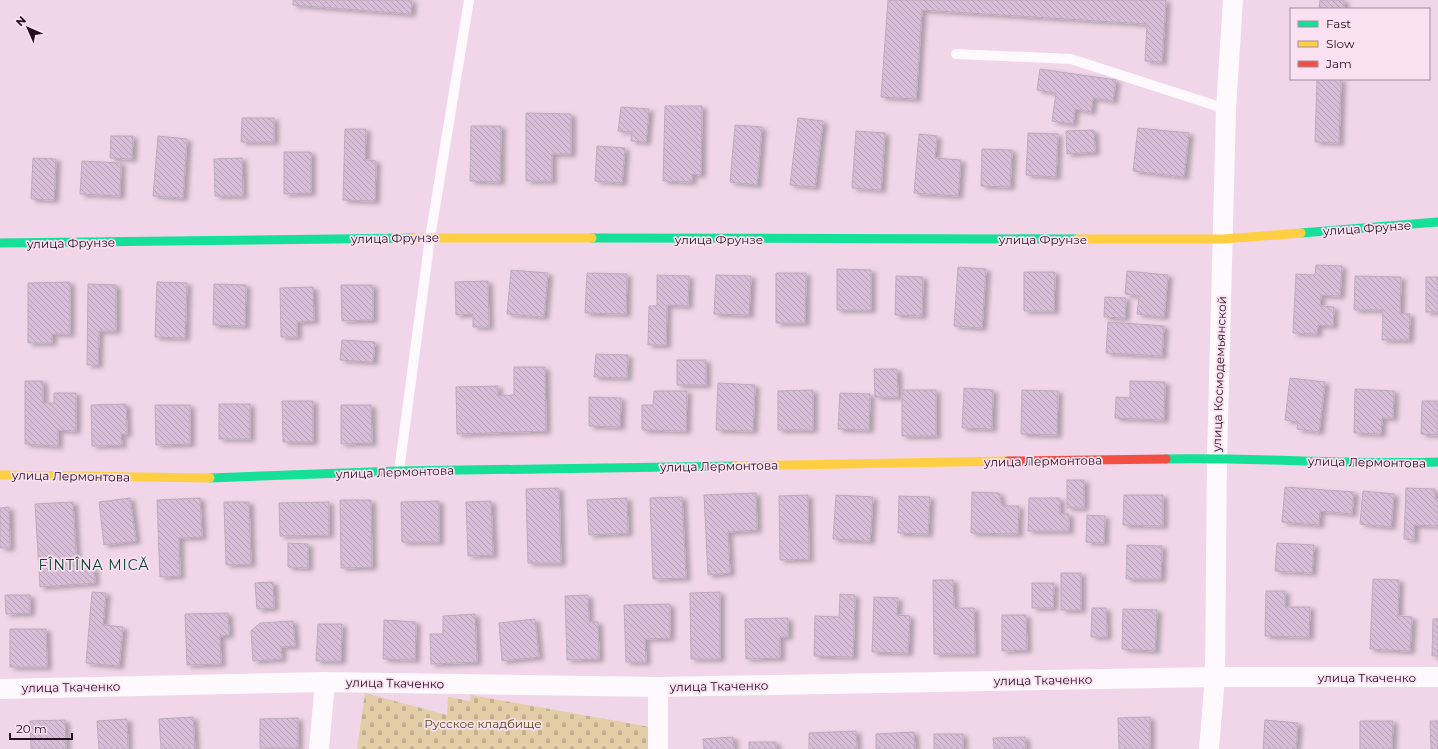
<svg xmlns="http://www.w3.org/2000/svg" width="1438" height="749" viewBox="0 0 1438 749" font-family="Montserrat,sans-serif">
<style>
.cemetery{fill:url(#cemetery-stones)}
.building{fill:url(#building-back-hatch);stroke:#bdabbc;filter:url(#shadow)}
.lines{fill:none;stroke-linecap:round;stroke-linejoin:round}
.lane{stroke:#fdf9fc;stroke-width:10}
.street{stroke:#fdf9fc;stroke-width:20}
.fast{stroke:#16e098;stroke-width:9}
.slow{stroke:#ffcf43;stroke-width:9}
.jam{stroke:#f24e42;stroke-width:9}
.labels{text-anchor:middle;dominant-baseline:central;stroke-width:3.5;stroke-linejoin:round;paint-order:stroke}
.street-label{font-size:12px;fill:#240f1e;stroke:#fae1f1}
.park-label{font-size:12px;fill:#54490d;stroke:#fae1f1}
.quarter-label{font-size:14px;letter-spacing:1px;fill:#04472b;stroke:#fae1f1}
</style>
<defs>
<pattern id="cemetery-stones" width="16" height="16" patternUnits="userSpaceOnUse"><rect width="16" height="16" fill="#e3cea8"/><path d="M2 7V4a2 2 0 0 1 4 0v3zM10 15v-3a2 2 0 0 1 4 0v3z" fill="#c3b090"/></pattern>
<pattern id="building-back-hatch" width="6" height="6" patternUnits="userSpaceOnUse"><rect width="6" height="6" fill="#d8bdd9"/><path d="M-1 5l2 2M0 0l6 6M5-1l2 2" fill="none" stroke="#b9a1ba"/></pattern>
<filter id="shadow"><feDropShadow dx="4.5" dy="2.5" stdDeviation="2" flood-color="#0004"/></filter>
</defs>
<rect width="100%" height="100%" fill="#f0d6e8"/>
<polygon class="cemetery" points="365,693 447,715 448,697 470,701 471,695 650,727 649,749 357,749"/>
<g class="building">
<polygon points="293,0 412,0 411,14 293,5"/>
<polygon points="888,0 1166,0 1162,62 1145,61 1147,24 922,10 916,99 881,97"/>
<polygon points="1320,0 1344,0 1344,9 1319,9"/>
<polygon points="1040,69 1116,80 1113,101 1093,98 1091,112 1075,109 1073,124 1052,121 1056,93 1037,90"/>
<polygon points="1317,79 1341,79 1339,143 1315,142"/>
<polygon points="665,106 702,106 701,175 692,174 692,182 663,181"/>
<polygon points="621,107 649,109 646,142 631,141 632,132 618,131"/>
<polygon points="526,113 571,114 571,154 552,154 552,181 526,181"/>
<polygon points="242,118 274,118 274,142 241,142"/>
<polygon points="798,118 823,121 815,187 790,185"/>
<polygon points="735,125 762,127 757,185 730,182"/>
<polygon points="471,126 501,126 500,182 470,181"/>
<polygon points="1138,128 1189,133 1184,177 1133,171"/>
<polygon points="345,129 366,129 365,160 376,161 375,201 343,200"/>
<polygon points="1094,130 1095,152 1067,154 1066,131"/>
<polygon points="856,131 885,133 881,190 852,188"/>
<polygon points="1028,133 1058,134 1056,177 1026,175"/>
<polygon points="919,134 937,136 935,158 961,160 958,196 914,193"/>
<polygon points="111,136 133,136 132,159 110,158"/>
<polygon points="158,136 187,139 183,198 153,196"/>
<polygon points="597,146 625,148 622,183 595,181"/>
<polygon points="982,149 1012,150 1010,187 981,186"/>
<polygon points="284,152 311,152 311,193 284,194"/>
<polygon points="33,158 56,159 54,200 31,199"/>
<polygon points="242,158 243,196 215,196 214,159"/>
<polygon points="82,161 121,163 120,196 80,194"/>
<polygon points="1316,265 1342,266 1340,296 1321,295 1320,306 1334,307 1333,326 1318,325 1317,334 1293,333 1296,274 1315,275"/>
<polygon points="958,267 986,269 982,328 954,326"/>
<polygon points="837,269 871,270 871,310 837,310"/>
<polygon points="511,270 548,273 544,317 507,314"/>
<polygon points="1127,271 1168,275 1164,317 1137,314 1139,296 1125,294"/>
<polygon points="1024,272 1055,272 1054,311 1024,311"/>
<polygon points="587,273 627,274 626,314 585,313"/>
<polygon points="776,273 806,273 805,323 776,323"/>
<polygon points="657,275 689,276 688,306 667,305 666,345 648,345 649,306 657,306"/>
<polygon points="716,275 751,276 749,315 714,314"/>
<polygon points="896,276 923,277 922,316 895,315"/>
<polygon points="1355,276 1401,277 1400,314 1410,314 1409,340 1382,340 1383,310 1354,310"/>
<rect x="1426" y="277" width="12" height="35"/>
<polygon points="488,281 489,327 473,327 473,314 456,315 455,282"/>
<polygon points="70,282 70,334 52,334 52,343 28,343 28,283"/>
<polygon points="157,282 187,283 185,338 155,337"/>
<polygon points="88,284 116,285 116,331 99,331 98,365 87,365"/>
<polygon points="214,284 246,285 245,326 213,325"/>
<polygon points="341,285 373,285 373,320 342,321"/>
<polygon points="313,287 314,321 297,322 297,337 281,337 280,288"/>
<polygon points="1105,297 1126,298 1125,318 1104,317"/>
<polygon points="1108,322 1164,326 1162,356 1106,353"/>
<polygon points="342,340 375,342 373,362 340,360"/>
<polygon points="596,354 628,355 627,378 594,377"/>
<rect x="677" y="360" width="29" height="25"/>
<polygon points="514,367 545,367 546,431 457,434 456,387 498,386 498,396 514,395"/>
<polygon points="874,369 897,369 898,397 875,397"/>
<polygon points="1290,378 1325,382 1319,432 1297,429 1298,422 1285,420"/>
<polygon points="25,381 43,381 43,403 54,403 54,393 76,393 76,431 58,430 58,446 25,444"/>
<polygon points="1130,381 1165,382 1164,420 1115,418 1116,397 1130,398"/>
<polygon points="718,383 755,385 753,431 716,430"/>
<polygon points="964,388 993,390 992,429 962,428"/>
<polygon points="1355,389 1394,391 1393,418 1382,418 1381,434 1354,433"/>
<polygon points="813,390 813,430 778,430 778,391"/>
<rect x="902" y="390" width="34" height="46"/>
<polygon points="1022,390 1058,391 1057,435 1021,434"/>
<polygon points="654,391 687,391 686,431 642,430 642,405 653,405"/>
<polygon points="840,393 870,394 869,430 838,429"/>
<polygon points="589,397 621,398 620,427 589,426"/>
<polygon points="282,401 313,401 313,442 283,442"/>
<polygon points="1422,401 1438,401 1438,435 1421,434"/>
<polygon points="126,404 127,434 121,434 122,445 92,446 91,405"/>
<rect x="219" y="404" width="31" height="35"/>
<polygon points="155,405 190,405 190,444 156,445"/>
<polygon points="341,405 371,405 372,443 341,444"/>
<rect x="1067" y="480" width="17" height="28"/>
<polygon points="1285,487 1354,492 1352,514 1320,511 1319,525 1282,522"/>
<polygon points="559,488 561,563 528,563 526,489"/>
<polygon points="1406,488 1435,489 1435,499 1438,499 1438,526 1414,525 1414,540 1404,539"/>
<polygon points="1363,491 1394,494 1391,527 1360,524"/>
<polygon points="972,492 999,493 1002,506 1019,506 1018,534 971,533"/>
<polygon points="756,493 757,530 728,532 730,573 708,575 704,495"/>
<polygon points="808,495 809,559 780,560 779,496"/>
<polygon points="836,495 873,497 870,541 833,539"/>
<polygon points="1124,495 1163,495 1163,526 1123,525"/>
<polygon points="899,496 930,497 928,534 898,533"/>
<polygon points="682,497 686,578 653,579 650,498"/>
<polygon points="130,498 136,541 104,545 99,502"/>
<polygon points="200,498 202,537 179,538 180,576 160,577 157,500"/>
<polygon points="627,498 628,533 589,535 587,500"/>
<polygon points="1029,498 1060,498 1060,514 1069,514 1069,531 1028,531"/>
<polygon points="340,500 371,500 372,567 341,568"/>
<polygon points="439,501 439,542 402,542 401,502"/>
<polygon points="491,501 493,555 468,556 466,502"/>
<polygon points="73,502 77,569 94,568 95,583 40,587 35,504"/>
<polygon points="224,502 249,502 251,564 226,565"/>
<polygon points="329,502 329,535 280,536 279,503"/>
<polygon points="9,507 10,548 0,548 0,508"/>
<polygon points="1087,515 1105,516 1104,543 1086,542"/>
<polygon points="288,543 308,544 308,568 288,567"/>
<polygon points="1277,543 1314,545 1312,573 1275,571"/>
<polygon points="1127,545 1162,546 1161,579 1126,579"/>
<rect x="1061" y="573" width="20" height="37"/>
<polygon points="1373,579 1399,580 1398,616 1412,617 1410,651 1370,649"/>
<polygon points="933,580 953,580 954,608 974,608 975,654 934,654"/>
<polygon points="273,582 274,608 257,609 255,583"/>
<polygon points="1032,583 1054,583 1053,608 1032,608"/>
<polygon points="1266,591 1285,591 1285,607 1310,607 1309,637 1265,636"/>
<polygon points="92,592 106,593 103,625 123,627 119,666 86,663"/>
<polygon points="720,592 720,659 691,659 690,593"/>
<polygon points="840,594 855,595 853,657 814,656 815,616 839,617"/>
<polygon points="5,595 30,595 30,613 6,614"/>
<polygon points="588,595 589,622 598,622 599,659 567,660 565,596"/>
<polygon points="874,597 898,598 897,615 910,616 908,653 872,652"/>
<polygon points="670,604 670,638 645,639 646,662 626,662 624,605"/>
<polygon points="1092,608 1106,608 1107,637 1091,637"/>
<polygon points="1123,609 1157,610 1155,651 1122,649"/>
<polygon points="228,613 229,635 220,636 221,664 187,665 185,614"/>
<polygon points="475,614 477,662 431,664 430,634 443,634 443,616"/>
<polygon points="1002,615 1026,615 1027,650 1002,651"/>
<polygon points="788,618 788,637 780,637 780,658 746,659 745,619"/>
<polygon points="535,619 539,657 502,661 499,623"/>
<polygon points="1433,619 1438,619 1438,656 1432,656"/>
<polygon points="384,620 416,622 415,660 383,659"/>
<polygon points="293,621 295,646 281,647 282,659 253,661 251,631 260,623"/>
<polygon points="318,624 342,624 341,661 316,661"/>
<polygon points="10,629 46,629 47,667 10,667"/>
<polygon points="193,717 195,749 161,749 159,719"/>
<polygon points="1150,717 1150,749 1119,749 1118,718"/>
<polygon points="298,718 298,748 260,748 260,719"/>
<polygon points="127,719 128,749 99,749 97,721"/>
<polygon points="65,720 66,749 31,749 30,721"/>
<polygon points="1265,720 1298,723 1296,749 1263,749"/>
<polygon points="1360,721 1393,721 1392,749 1360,749"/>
<polygon points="1430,721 1438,721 1438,749 1431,749"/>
<polygon points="856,731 857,749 809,749 809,733"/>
<polygon points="914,732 915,749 876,749 876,734"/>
<rect x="934" y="734" width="29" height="15"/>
<polygon points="733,737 734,749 704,749 703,739"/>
<polygon points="1025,737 1026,749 994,749 993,738"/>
<rect x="749" y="742" width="27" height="7"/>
</g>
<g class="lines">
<g class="lane">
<polyline points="956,54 1071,59 1226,109"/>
<polyline points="399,471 430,238 469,0"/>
</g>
<g class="street">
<polyline points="0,689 325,682 658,687 1215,677 1438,677"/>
<polyline points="319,749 325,682"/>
<polyline points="658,749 658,687"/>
<polyline points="1209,749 1215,677 1217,458 1226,109 1233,0"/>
</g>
<g class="fast">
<polyline points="1301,233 1438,222"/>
<polyline points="592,238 1077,239"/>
<polyline points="0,243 414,238"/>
<path d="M 1166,459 C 1257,457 1347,465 1438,462"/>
<polyline points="210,478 399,471 735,466"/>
</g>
<g class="slow">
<polyline points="414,238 592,238"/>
<polyline points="1077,239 1223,239 1301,233"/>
<polyline points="735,466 1008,461"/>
<polyline points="0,475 210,478"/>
</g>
<polyline class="jam" points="1008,461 1166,459"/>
</g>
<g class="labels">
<g class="street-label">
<text transform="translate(1367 228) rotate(-4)">улица Фрунзе</text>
<text transform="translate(395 238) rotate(-1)">улица Фрунзе</text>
<text x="719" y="239">улица Фрунзе</text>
<text x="1043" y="239">улица Фрунзе</text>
<text transform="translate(71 243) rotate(-1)">улица Фрунзе</text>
<text transform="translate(1219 374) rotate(-88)">улица Космодемьянской</text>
<text transform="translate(1043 461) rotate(-1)">улица Лермонтова</text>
<text transform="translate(1367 462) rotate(1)">улица Лермонтова</text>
<text transform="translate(719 466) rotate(-1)">улица Лермонтова</text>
<text transform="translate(395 472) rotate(-2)">улица Лермонтова</text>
<text transform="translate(71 476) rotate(1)">улица Лермонтова</text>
<text x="1367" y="677">улица Ткаченко</text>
<text transform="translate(1043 680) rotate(-1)">улица Ткаченко</text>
<text transform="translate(395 683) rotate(1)">улица Ткаченко</text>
<text transform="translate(719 686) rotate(-1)">улица Ткаченко</text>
<text transform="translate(71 687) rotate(-1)">улица Ткаченко</text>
</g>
<g class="park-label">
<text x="483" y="723">Русское кладбище</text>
</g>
<g class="quarter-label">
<text x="94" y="565">FÎNTÎNA MICĂ</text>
</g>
</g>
<rect x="1290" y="8" width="140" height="72" fill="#fae1f1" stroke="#a48d9d"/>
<rect x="1298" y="21" width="20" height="6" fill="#16e098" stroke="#a48d9d"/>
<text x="1326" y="28" font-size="12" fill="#240f1e">Fast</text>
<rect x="1298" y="41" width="20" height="6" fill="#ffcf43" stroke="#a48d9d"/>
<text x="1326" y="48" font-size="12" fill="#240f1e">Slow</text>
<rect x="1298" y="61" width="20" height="6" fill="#f24e42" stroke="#a48d9d"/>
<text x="1326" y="68" font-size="12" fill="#240f1e">Jam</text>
<g transform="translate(28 28) rotate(315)" stroke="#fae1f1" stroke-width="3" paint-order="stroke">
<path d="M0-3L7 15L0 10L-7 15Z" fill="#240f1e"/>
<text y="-6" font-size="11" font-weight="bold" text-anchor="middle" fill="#240f1e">N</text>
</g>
<path d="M10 733v6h62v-6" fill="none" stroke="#240f1e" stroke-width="2"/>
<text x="16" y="733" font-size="12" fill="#240f1e" stroke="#fae1f1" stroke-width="3" paint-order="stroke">20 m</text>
</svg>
